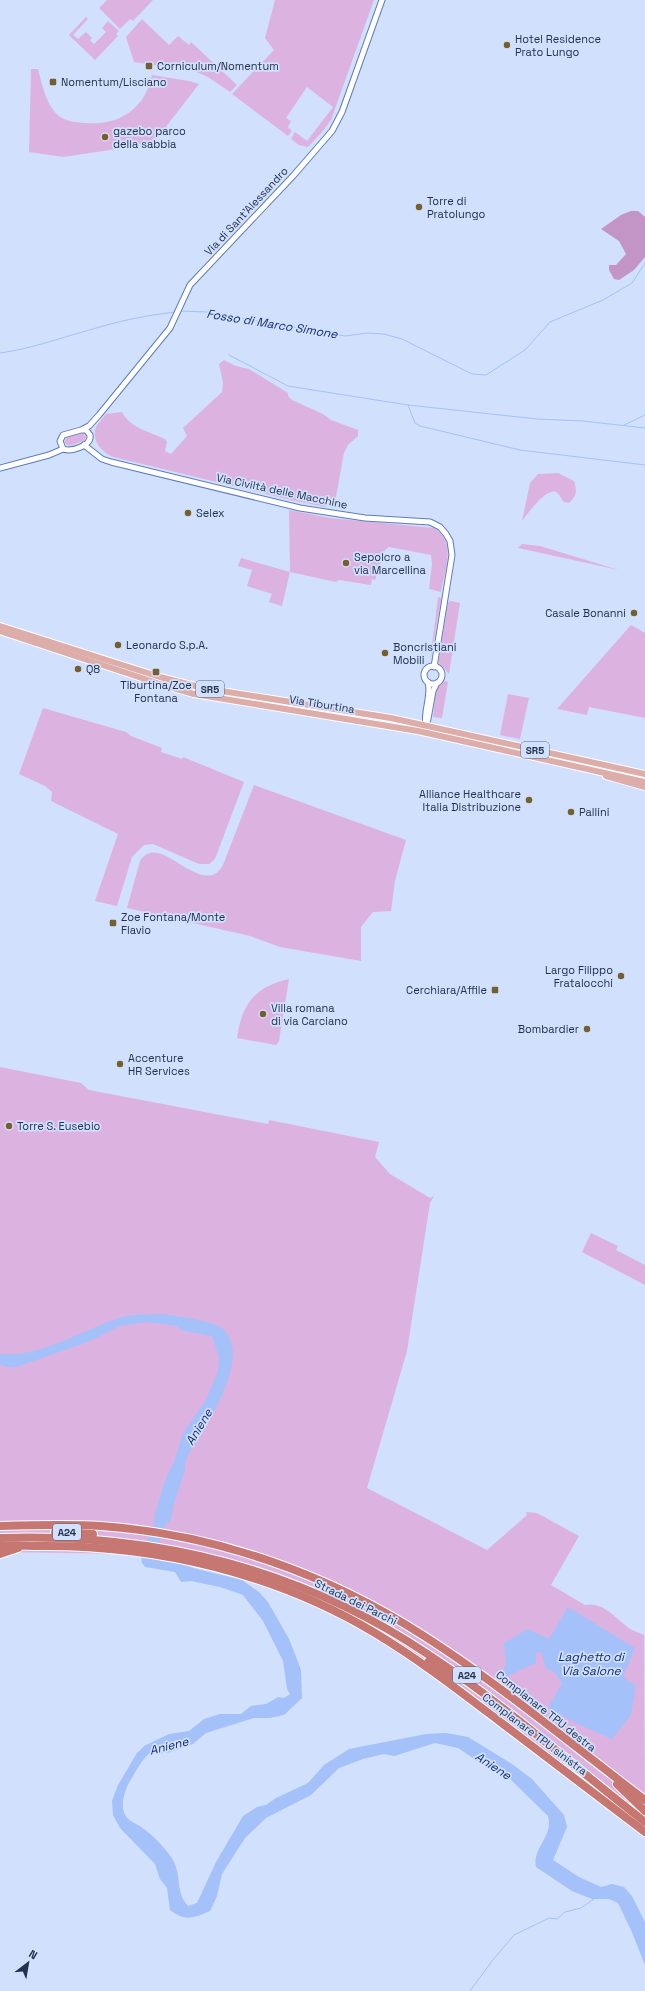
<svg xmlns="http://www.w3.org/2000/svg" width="645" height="1991" viewBox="0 0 645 1991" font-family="'Space Grotesk',sans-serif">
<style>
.green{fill:#dcb3e0}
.forest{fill:#c295c6}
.water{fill:#a4c1fa}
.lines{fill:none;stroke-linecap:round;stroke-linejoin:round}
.stream{stroke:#a4c1fa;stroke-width:1}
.minor-casing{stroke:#5d7cbc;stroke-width:7}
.major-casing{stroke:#fff;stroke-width:8}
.highway-casing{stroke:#fff;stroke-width:10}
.minor{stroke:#fff;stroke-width:5}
.major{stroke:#ddadaa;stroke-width:6}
.highway{stroke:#c67772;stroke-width:8}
.poi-dot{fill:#765f2f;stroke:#d1e0fc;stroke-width:1.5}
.labels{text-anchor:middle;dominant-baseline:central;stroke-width:3.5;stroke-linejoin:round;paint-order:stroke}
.shield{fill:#d1e0fc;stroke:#586682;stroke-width:1}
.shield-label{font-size:10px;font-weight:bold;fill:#24314d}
.poi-label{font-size:11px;fill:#24314d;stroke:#d1e0fc;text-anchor:start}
.street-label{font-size:11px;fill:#24314d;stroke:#d1e0fc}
.water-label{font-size:12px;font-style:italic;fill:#112d6d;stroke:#d1e0fc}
</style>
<rect width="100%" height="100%" fill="#d1e0fc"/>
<g class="green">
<polygon points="107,0 153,0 133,21 130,19 120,29 99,8"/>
<polygon points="275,0 374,0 331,120 322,132 308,147 299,145 291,139 295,132 307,141 333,107 307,87 286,118 291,121 288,127 292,131 288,136 232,94 274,50 265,38"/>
<polygon points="86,17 88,19 73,35 78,39 86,32 92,38 90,40 94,44 106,32 102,28 108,21 119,31 116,34 118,36 95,60 69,35"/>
<polygon points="142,19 169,45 178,36 189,45 191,42 237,85 230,92 208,77 194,71 134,62 126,37"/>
<path d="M 31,69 L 38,69 C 42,84 46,105 59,116 C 65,121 78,123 86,123 C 119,126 145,109 152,75 L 189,81 L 199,84 L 155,141 L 110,150 L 63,157 L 29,152 Z"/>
<path d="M 224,360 L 236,366 L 249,369 L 288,393 L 288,396 L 292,400 L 323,414 L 331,420 L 358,430 L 358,436 L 348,445 L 344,453 L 335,502 L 332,505 L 327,504 L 326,507 L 295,501 L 113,457 C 102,452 91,441 96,427 C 98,423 103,418 106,414 L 122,412 C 130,428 150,432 165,439 L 167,442 L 165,451 L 171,454 L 187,436 L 183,428 L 222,392 L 223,383 L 219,364 Z"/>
<polygon points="82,432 86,437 84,441 69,446 64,443 67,436"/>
<path d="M 558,473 L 574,481 C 577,491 577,496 569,503 L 564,502 C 561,499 560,494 556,492 C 546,488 528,513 522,521 L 530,483 L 538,474 Z"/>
<path d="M 289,510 L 330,518 L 434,528 C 457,542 445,569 441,592 L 429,589 L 432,564 L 431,555 L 389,547 L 385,550 L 375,580 L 372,579 L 371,585 L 339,580 L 336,582 L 290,572 L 282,606 L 269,602 L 272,594 L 247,586 L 252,570 L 238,566 L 241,558 L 290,572 Z"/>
<polygon points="522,544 540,546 619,570 518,548"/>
<polygon points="438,597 441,598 441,601 430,662"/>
<polygon points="451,601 460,603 449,674 439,663 439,658 448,602"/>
<polygon points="631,625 645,633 645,718 589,707 587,715 557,709"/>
<polygon points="445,681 448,682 442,718 433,717 436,689"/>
<polygon points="508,694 529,698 520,739 500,735"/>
<polygon points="43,708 126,732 131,736 162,748 161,752 182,759 183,757 244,782 215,859 209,864 199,864 153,844 144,845 132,857 117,906 95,901 118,834 51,801 52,792 45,786 19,774"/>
<path d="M 254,785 L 406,840 L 395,881 L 391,911 L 373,912 L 361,927 L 361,961 L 280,947 L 250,936 L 127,908 L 140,861 C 158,833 190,885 215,874 C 218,872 221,868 223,865 Z"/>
<path d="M 289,979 L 279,1041 L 276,1045 L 237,1038 C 242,1003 255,987 289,979 Z"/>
<path d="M 0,1067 L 81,1083 L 89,1090 L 268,1124 L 269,1120 L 379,1142 L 375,1157 L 390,1174 L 430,1198 L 434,1196 L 430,1203 L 407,1351 L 367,1488 L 487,1550 L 527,1515 L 526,1512 L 537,1513 L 579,1536 L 551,1585 L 585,1605 C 605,1601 617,1621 632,1630 C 636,1632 640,1633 644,1635 L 645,1835 L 578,1783 L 411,1660 L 356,1625 L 278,1590 L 243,1579 L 162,1558 L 132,1554 L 0,1552 Z"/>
<polygon points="591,1233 618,1246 616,1250 645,1265 645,1285 582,1252"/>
</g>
<polygon class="forest" points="631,211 638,211 645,217 645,257 634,270 619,280 614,279 609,270 609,265 616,265 626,254 619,241 601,229 621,215"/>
<g class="water">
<path d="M 165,1314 C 179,1317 216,1320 225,1331 C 248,1357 214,1411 201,1435 C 197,1443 189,1450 187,1458 C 185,1462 185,1466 185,1470 C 180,1487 173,1502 171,1520 L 165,1525 L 155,1555 L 179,1562 L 193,1568 L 242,1580 L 259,1592 L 268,1602 L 289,1639 L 298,1662 L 301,1670 L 302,1698 L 284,1715 L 270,1718 L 254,1718 L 206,1733 L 193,1744 L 171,1752 L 158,1754 L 154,1750 C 144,1756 139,1766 133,1776 C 126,1786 117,1808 128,1819 C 133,1823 139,1825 144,1829 C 154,1836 167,1850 173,1860 C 182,1876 175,1892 188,1906 L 197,1903 L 216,1862 L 243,1816 L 257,1807 L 266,1805 L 276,1798 L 308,1783 L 324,1765 L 349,1749 L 426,1734 L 446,1733 L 468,1737 L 512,1764 L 532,1779 L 564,1815 L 567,1827 L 553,1860 L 579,1877 L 601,1887 L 612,1884 L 624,1887 L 632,1896 L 645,1922 L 645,1965 L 631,1930 L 618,1903 L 609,1899 L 592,1899 L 572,1891 L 536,1867 C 532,1848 554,1836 548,1816 L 506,1775 L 493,1767 L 479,1762 L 458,1748 L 435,1743 L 394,1756 L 384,1754 L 363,1759 L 339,1768 L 311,1795 L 266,1818 L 245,1838 L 222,1874 L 217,1896 L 210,1911 C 193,1918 186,1922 170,1910 L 167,1888 L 160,1879 L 155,1864 L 120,1828 L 113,1815 L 112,1801 L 118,1785 L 137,1753 L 144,1746 L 169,1734 L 189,1731 L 204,1719 L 220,1714 L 241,1714 L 251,1706 L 266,1704 L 278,1697 L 284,1698 L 290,1694 L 287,1689 L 283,1661 L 263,1621 L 243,1595 L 220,1587 L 191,1581 L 181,1582 L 175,1572 L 145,1567 L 142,1563 L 141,1556 L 154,1524 L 155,1513 L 167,1475 L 174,1462 L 183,1433 L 206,1400 L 218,1371 L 219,1357 L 212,1336 L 180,1330 L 177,1326 L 147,1322 L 120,1326 L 90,1341 L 17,1367 L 5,1367 L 0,1364 L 0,1354 C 41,1358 81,1330 119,1318 C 133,1313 150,1315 165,1314 Z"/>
<polygon points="568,1607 635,1648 623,1677 636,1686 631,1715 612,1739 580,1725 548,1708 562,1683 556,1674 545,1667 542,1653 536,1652 536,1663 505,1677 502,1673 506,1664 504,1643 528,1629 549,1639"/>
</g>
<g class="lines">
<g class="stream">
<polyline points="181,311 207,312 345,336 368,333 384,334 402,339 472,374 486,375 525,350 550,322 603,300 632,283 645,263"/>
<path d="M 0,353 C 30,349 57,339 86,331 C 115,322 146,315 176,312"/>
<polyline points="229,355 288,386 313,390 408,405 537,419 583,421 645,428"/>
<polyline points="408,405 415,423 420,426 520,450 645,465"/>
<polyline points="624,425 645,415"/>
<polyline points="470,1991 492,1961 514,1935 549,1918 557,1919 565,1912 581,1908 594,1899"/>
</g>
<g class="minor-casing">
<g id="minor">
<polyline points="83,429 89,426 99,415 170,328 190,285 293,176 332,131 342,112 382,0"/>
<path d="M 81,430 L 86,430 L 90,435 C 92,446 71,452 63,449 L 60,441 L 63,435 Z"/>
<polyline points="84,445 102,459 111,462 300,508 365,518 430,522 440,527 446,534 450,541 452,555 434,667"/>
<polyline points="0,468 49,455 63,449"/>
<circle cx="433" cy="675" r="9"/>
<path d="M 426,725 C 423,711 432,696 428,682"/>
<polyline points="425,729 428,719 433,691 437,683"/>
</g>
</g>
<g class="major-casing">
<g id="major">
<polyline points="0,626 160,677 203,688 391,718 645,774"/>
<polyline points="0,631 166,686 194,694 418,731 645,782"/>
<polyline points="606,776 645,787"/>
</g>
</g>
<g class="highway-casing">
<g id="highway">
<path d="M 0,1526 C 34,1525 67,1524 101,1526 C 215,1534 328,1574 424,1636 C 501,1685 572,1745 645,1800"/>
<polyline points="55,1532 93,1534"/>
<path d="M 0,1538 C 154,1533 300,1568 429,1655 C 505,1705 573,1766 645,1822"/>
<path d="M 0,1546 C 13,1545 27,1546 40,1546 C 156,1545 275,1573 375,1633 C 420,1660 461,1692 503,1724 C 550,1760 598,1796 645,1832"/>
<polyline points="0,1554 18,1548"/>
<polyline points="428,1662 452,1677"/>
<polyline points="617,1784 645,1811"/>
</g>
</g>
<use href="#minor" class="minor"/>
<use href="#major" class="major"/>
<use href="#highway" class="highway"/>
</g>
<g class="poi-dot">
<circle cx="507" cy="45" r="4"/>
<rect x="145" y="62" width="8" height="8" rx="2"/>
<rect x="49" y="78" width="8" height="8" rx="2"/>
<circle cx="105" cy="137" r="4"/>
<circle cx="419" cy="207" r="4"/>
<circle cx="188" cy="513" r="4"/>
<circle cx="346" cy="563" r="4"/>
<circle cx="634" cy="613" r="4"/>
<circle cx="118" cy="645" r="4"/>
<circle cx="385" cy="653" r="4"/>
<circle cx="78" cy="669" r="4"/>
<rect x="152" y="668" width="8" height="8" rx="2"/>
<circle cx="529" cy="800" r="4"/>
<circle cx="571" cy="812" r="4"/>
<rect x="109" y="919" width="8" height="8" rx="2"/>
<circle cx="621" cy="976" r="4"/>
<rect x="491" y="986" width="8" height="8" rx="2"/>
<circle cx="263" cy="1014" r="4"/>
<circle cx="587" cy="1029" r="4"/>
<circle cx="120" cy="1064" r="4"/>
<circle cx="9" cy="1126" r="4"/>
</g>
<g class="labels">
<g class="shield">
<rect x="196" y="681" width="28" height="16" rx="3"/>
<rect x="521" y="742" width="28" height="16" rx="3"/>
<rect x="53" y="1524" width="28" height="16" rx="3"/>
<rect x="453" y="1667" width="28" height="16" rx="3"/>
</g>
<g class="shield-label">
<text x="210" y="689">SR5</text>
<text x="535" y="750">SR5</text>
<text x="67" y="1532">A24</text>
<text x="467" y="1675">A24</text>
</g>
<g class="poi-label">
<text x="515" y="39">Hotel Residence<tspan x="515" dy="13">Prato Lungo</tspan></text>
<text x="157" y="66">Corniculum/Nomentum</text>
<text x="61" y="82">Nomentum/Lisciano</text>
<text x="113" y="131">gazebo parco<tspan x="113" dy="13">della sabbia</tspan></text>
<text x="427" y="201">Torre di<tspan x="427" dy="13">Pratolungo</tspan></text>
<text x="196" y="513">Selex</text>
<text x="354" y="557">Sepolcro a<tspan x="354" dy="13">via Marcellina</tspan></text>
<text x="626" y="613" text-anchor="end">Casale Bonanni</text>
<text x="126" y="645">Leonardo S.p.A.</text>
<text x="393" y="647">Boncristiani<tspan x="393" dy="13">Mobili</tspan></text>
<text x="86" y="669">Q8</text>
<text x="156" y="685" text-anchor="middle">Tiburtina/Zoe<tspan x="156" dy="13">Fontana</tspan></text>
<text x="521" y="794" text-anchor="end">Alliance Healthcare<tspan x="521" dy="13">Italia Distribuzione</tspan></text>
<text x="579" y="812">Pallini</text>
<text x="121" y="917">Zoe Fontana/Monte<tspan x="121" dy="13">Flavio</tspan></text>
<text x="613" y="970" text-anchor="end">Largo Filippo<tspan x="613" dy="13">Fratalocchi</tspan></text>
<text x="487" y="990" text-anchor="end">Cerchiara/Affile</text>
<text x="271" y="1008">Villa romana<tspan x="271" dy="13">di via Carciano</tspan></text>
<text x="579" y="1029" text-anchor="end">Bombardier</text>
<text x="128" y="1058">Accenture<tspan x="128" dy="13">HR Services</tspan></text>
<text x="17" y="1126">Torre S. Eusebio</text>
</g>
<g class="street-label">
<text transform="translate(246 211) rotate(-47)">Via di Sant'Alessandro</text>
<text transform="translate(282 491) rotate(12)">Via Civiltà delle Macchine</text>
<text transform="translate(322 704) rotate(9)">Via Tiburtina</text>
<text transform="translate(356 1602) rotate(26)">Strada dei Parchi</text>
<text transform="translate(546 1711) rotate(38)">Complanare TPU destra</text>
<text transform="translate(535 1734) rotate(37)">Complanare TPU sinistra</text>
</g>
<g class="water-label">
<text transform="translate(272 324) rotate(9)">Fosso di Marco Simone</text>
<text transform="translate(199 1427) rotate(-59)">Aniene</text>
<text x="591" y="1657">Laghetto di<tspan x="591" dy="14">Via Salone</tspan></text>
<text transform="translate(169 1746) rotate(-14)">Aniene</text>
<text transform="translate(493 1766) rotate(33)">Aniene</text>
</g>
</g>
<g transform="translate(28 1963) rotate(31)" stroke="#d1e0fc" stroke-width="3" paint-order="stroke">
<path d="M0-3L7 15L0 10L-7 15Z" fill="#24314d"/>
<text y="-6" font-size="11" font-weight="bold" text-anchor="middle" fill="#24314d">N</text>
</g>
</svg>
